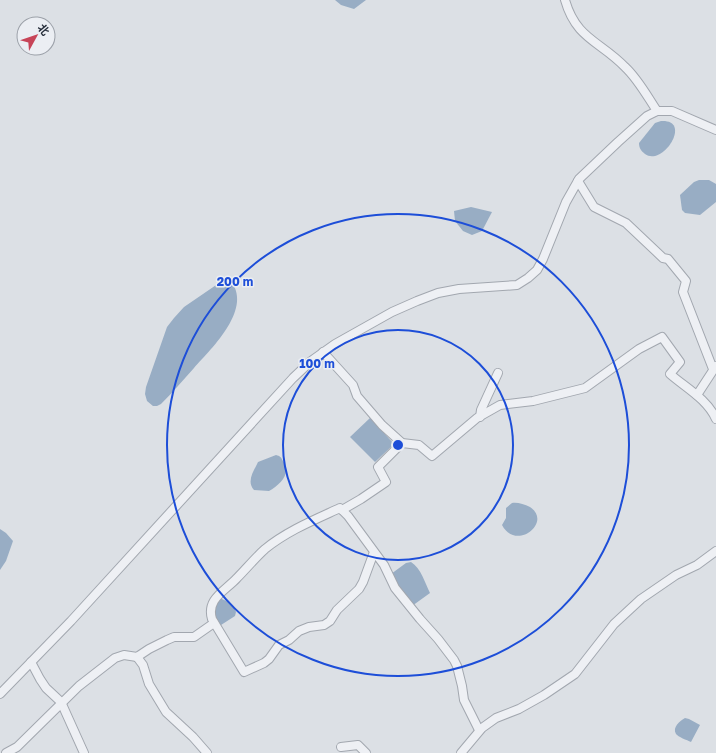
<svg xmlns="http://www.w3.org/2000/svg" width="716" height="753" viewBox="0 0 716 753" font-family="'Golos Text','Noto Sans SC',sans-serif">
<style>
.water{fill:#98adc4}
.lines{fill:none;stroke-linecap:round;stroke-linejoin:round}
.minor-casing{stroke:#a2a7af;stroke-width:10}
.minor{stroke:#eef0f4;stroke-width:8}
.ring{fill:none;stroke:#1d4ed8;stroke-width:2}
.centre{fill:#1d4ed8;stroke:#ebeef3;stroke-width:2}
.ring-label{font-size:12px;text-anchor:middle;font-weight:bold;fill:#1d4ed8;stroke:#ebeef3;stroke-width:3;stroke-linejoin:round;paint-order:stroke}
</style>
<rect width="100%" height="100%" fill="#dce0e5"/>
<g class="water">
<polygon points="335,0 366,0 354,9 341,5"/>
<path d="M 661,121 C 693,119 663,167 645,154 C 641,151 639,148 639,143 L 655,123 Z"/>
<polygon points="699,180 709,180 716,184 716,202 700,215 685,213 682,210 680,195 694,182"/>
<polygon points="471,207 492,212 482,231 472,235 463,231 455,221 454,211"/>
<path d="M 229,279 C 255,307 212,348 194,368 C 183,380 172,393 161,404 L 157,406 L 153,406 L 147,401 L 145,394 L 146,387 L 167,327 L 174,318 L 184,307 L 222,281 Z"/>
<polygon points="370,418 394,444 375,462 350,437"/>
<path d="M 276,455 C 280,456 281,457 283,461 C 292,473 280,485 269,491 L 254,490 C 246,481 254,471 258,462 Z"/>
<path d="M 512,503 C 517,502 524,504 530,507 C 553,522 516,552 502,525 L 506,518 L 506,508 Z"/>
<polygon points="0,529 6,533 13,541 6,561 0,570"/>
<path d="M 411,562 C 421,568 425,583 430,593 L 412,606 L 402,594 L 391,574 L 406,563 Z"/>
<path d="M 219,598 C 227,601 233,603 236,612 L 235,616 L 221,625 L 215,619 L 214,605 Z"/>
<path d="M 685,718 L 689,719 L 700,725 L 691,742 C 687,740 678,737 676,734 C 672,727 680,721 685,718 Z"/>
</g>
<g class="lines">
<g class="minor-casing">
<g id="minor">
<path d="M 565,0 C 576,39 600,41 625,67 C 638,79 647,96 657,111"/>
<polyline points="578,181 594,207 626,223 663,258 668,259 686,281 683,292 713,369"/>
<path d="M 323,352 L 353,385 L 357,396 L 382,425 L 402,443 L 419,445 L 432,456 L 477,418 L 500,405 L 533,401 L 585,388 L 639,349 L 662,337 L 680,362 L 670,374 C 686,388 707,399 716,419"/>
<polyline points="697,395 716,366"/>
<polyline points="480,417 481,410 498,373"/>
<polyline points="342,510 361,499 386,482 378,467 402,443"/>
<path d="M 374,552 L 363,582 L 359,589 L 337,610 L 330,621 L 324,625 L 309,627 L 299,631 L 289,640 L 279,645 L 269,659 L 264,663 L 244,672 L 212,619 C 206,599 225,591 237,578 C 246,569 255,558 265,549 C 287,531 314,520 340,508 L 348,516 L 384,565 L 395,588 L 420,619 L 438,639 L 454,660 L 457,666 L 462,686 L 464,700 L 479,730"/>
<polyline points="137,657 143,665 149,684 166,712 193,737 207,753"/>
<polyline points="31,662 40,679 46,688 61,702 84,753"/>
<polyline points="0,694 71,621 293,378 311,361 335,344 392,312 417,301 438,293 459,289 517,285 528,278 537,270 543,259 566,202 579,179 618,142 647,116 657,111 672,111 716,130"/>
<polyline points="341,747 358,745 366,753"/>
<polyline points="6,753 17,747 79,686 115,658 124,655 137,657 149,649 167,640 174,637 194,637 214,623"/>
<polyline points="461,753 482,728 496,718 519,709 544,695 575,674 614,624 641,599 676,575 697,565 716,551"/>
</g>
</g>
<use href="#minor" class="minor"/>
</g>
<g class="ring">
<circle cx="398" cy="445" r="115"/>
<circle cx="398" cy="445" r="231"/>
</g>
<circle cx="398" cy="445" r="6" class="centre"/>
<g class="ring-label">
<text x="235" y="286">200 m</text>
<text x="317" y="368">100 m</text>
</g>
<g transform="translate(36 36) rotate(50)"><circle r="19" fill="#ebeef3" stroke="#9ca1a9"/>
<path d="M0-3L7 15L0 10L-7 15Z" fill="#c74458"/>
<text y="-6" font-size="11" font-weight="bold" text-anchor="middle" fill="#262e3b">北</text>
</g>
</svg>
